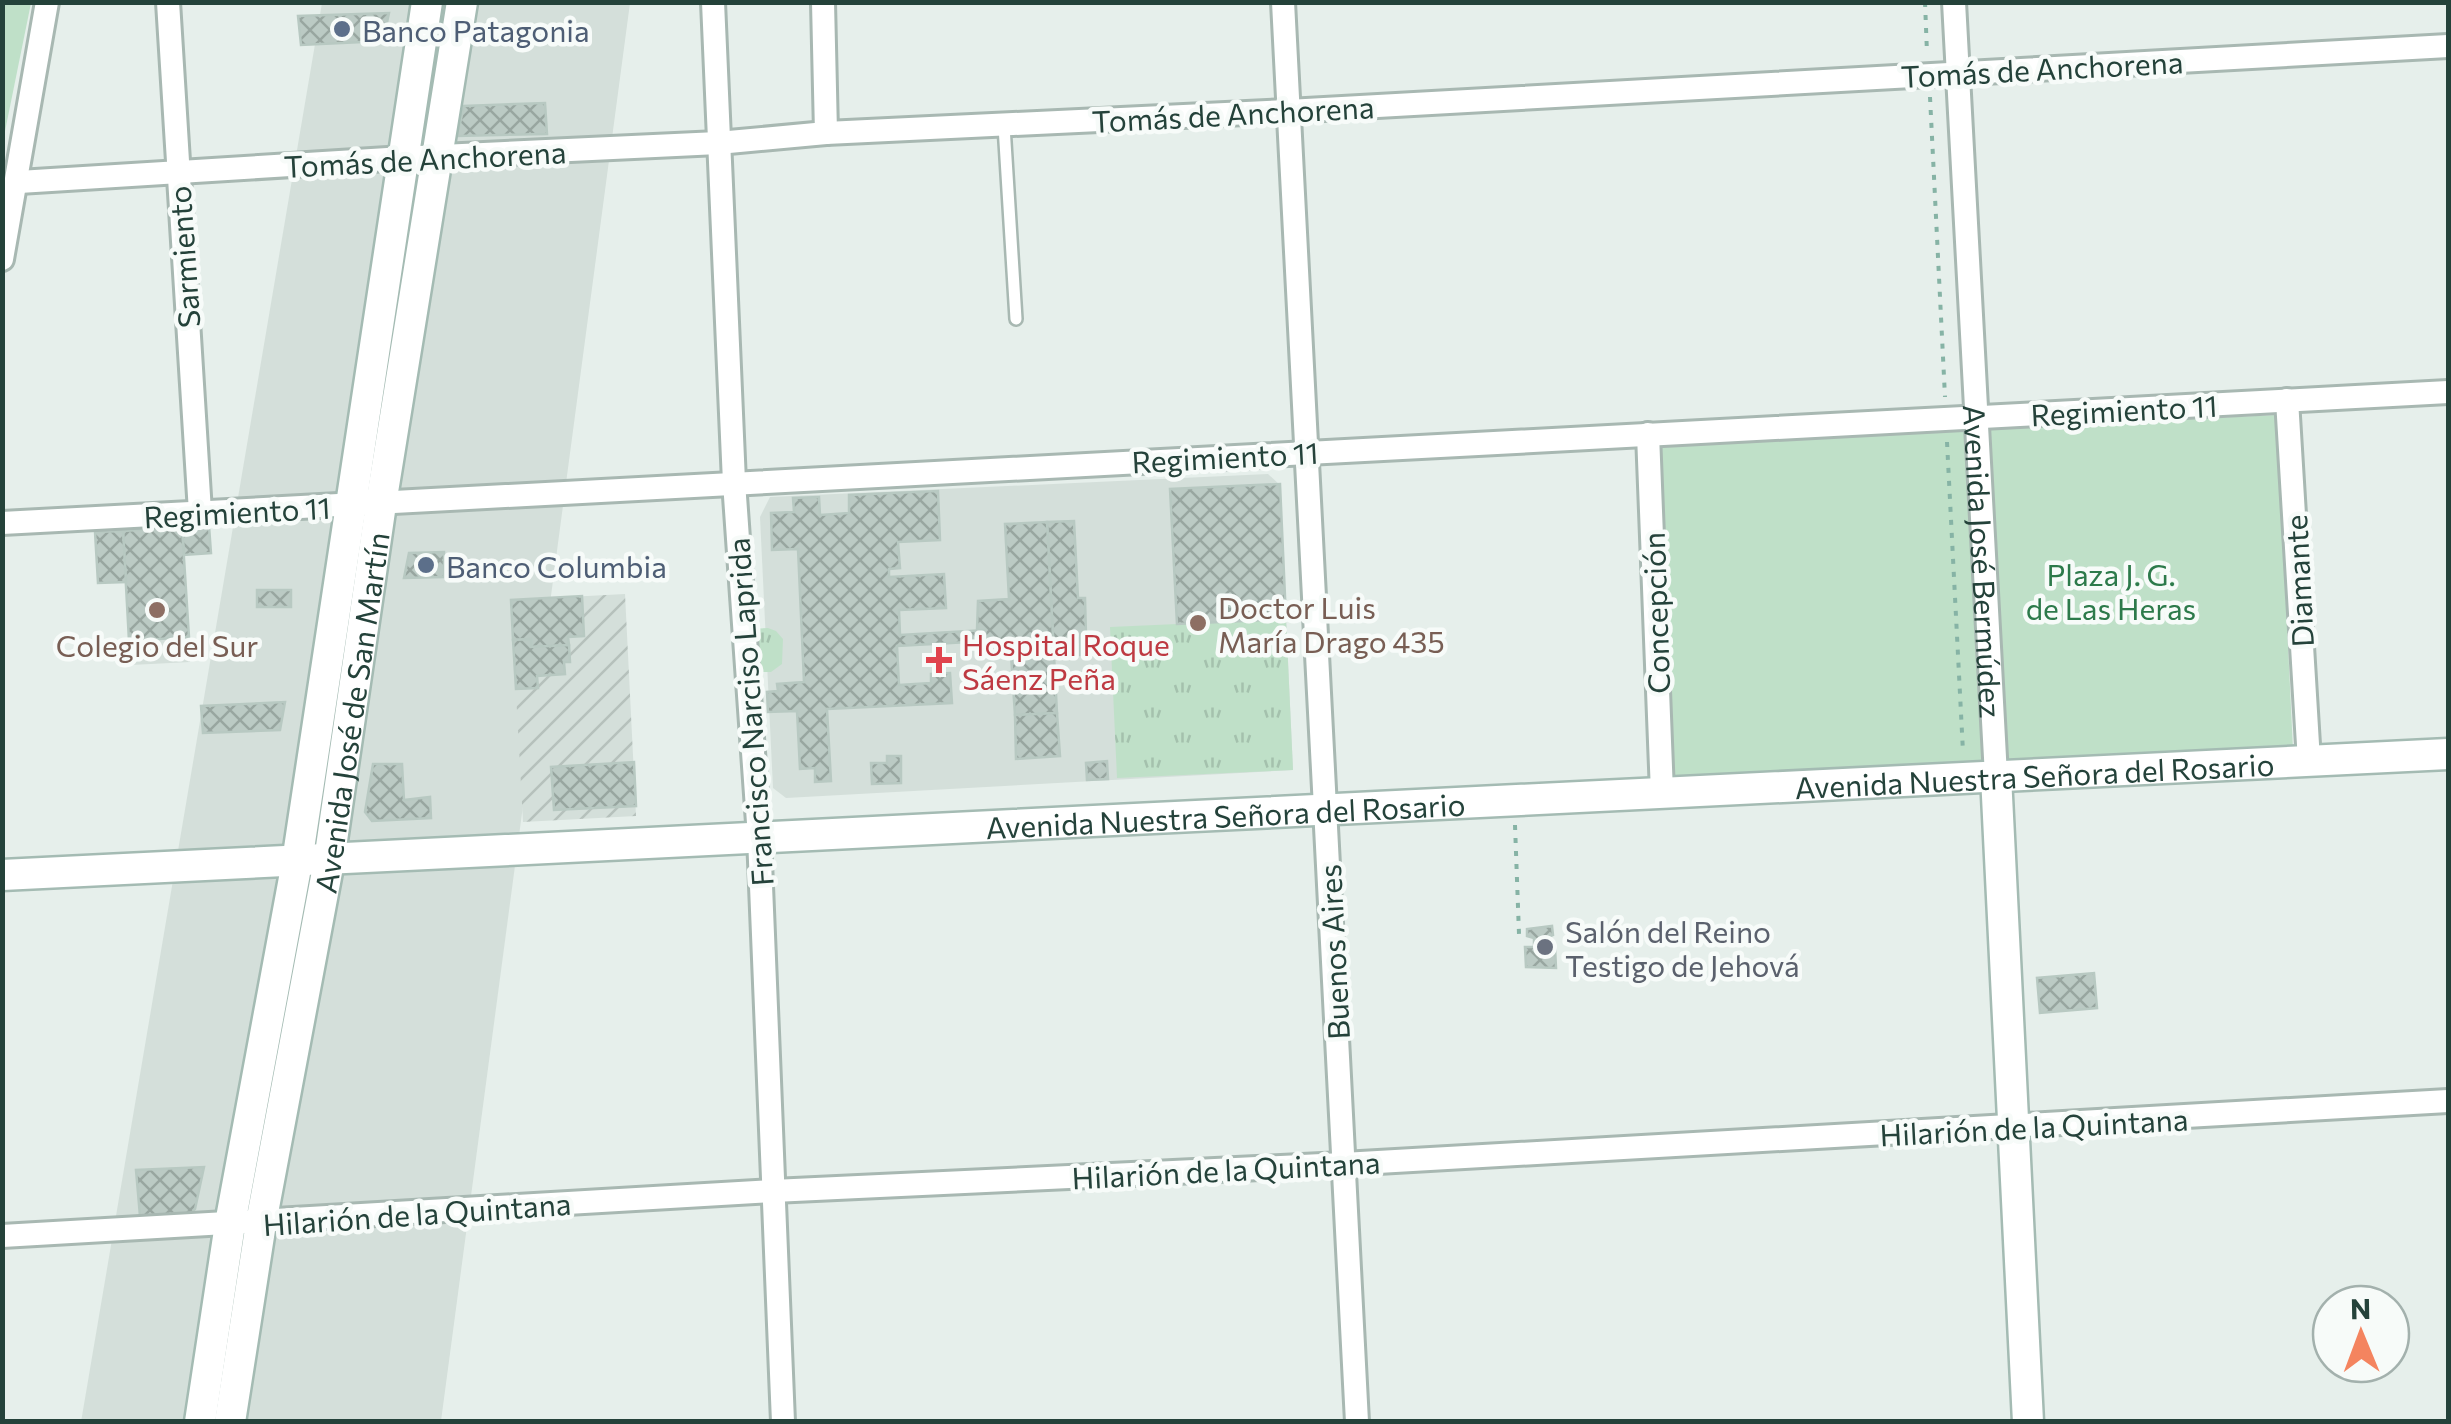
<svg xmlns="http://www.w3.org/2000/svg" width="2451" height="1424" viewBox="0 0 2451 1424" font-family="Commissioner,sans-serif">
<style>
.built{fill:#d4dfda}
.industrial{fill:url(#industrial-furrows)}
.grass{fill:url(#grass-tufts)}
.park{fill:#bfe0c8}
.building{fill:url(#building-cross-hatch);stroke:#b8c9c2;stroke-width:2.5}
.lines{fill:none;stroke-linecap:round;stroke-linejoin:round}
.lane-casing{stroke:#a8b8b2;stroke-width:16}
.street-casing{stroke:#a8b8b2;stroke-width:28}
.secondary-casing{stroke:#a4bbb3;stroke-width:35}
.path{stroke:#86b3a5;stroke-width:4;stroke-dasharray:5 8;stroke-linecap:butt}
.lane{stroke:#fff;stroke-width:11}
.street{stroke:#fff;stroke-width:22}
.secondary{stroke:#fff;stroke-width:30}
.service-dot{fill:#5c6f8a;stroke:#f7fbf9;stroke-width:4}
.education-dot{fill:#8d6e63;stroke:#f7fbf9;stroke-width:4}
.health-dot{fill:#e0444e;stroke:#f7fbf9;stroke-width:4}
.worship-dot{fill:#6b7280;stroke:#f7fbf9;stroke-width:4}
.labels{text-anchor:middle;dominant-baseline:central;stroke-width:9;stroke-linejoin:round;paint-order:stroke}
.service-label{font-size:30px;fill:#4e5e75;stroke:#f7fbf9;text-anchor:start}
.street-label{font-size:30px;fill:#24423a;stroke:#f7fbf9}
.park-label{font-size:30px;fill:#2d7a4b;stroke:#f7fbf9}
.education-label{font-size:30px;fill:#785e54;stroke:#f7fbf9;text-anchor:start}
.health-label{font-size:30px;fill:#be3a42;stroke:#f7fbf9;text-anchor:start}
.worship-label{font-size:30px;fill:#5b616d;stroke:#f7fbf9;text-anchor:start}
</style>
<defs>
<pattern id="industrial-furrows" width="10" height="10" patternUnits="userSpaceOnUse" patternTransform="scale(2.5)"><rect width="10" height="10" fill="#d4dfda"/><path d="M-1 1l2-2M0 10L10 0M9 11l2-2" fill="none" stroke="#b6c1bc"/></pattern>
<pattern id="grass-tufts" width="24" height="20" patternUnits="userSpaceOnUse" patternTransform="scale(2.5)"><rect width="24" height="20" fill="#bfe0c8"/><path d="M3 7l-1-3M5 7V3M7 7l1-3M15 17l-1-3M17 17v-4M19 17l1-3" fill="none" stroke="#a4c1ad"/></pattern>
<pattern id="building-cross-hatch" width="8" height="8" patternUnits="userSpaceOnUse" patternTransform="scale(2.5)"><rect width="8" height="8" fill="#bbcac4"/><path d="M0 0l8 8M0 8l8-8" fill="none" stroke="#98a6a0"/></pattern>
</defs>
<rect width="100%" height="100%" fill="#e6efeb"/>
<g class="built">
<polygon points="322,3 630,3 441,1421 81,1422"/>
<polygon points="1268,474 1280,485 1293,770 786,798 773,788 760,517 770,497"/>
<polygon points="182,527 190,662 131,665 126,582 98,583 95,532"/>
</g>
<polygon class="industrial" points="625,594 636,816 523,822 511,600"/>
<g class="grass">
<polygon points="1286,619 1293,770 1117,778 1110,627"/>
<polygon points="768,628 776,631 783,639 782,664 771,672 753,672 751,629"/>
</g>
<g class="park">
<polygon points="3,2 31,3 3,141 2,3"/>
<polygon points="2277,415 2293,750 1673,779 1657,444"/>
</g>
<g class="building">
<polygon points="389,13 383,41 301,45 298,16"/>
<polygon points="545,103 547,134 457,136 464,106"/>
<polygon points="1280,484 1286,619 1177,624 1170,489"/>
<polygon points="938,491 940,540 898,542 900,568 889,569 889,577 944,574 946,608 899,610 900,635 985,630 986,641 897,646 899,685 931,683 931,674 950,673 952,703 827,709 831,781 815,782 815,768 800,769 797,711 768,712 767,692 778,691 777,684 804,682 798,549 772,550 771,513 794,512 793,498 819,497 820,515 849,513 849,495"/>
<polygon points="1074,521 1078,598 1085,598 1086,636 1080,636 1080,655 1054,655 1047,522"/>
<polygon points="1047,522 1057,713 1015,715 1010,640 986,641 985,630 977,630 978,601 1009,599 1005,524"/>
<polygon points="209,526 211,553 184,555 182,527"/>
<polygon points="182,527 189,637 129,641 123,531"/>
<polygon points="123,531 126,582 98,583 95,532"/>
<polygon points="444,552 444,577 404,578 409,553"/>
<rect x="257" y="590" width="34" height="17"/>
<polygon points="582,596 584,636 568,637 569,645 531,647 531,639 513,640 511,600"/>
<polygon points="531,639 531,647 569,645 570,662 564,662 565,674 537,676 538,688 516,689 513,640"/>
<polygon points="285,702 280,730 203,733 201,706"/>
<polygon points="1057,713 1060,756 1016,759 1015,715"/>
<polygon points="887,756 901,756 901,783 872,784 871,763 887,763"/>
<polygon points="1107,761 1108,779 1087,780 1086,763"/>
<polygon points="634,762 636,806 554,810 551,767"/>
<polygon points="373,764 402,764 404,800 430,797 431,818 372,821 365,812"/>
<polygon points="1552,926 1553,935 1546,938 1545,945 1555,947 1556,968 1526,967 1525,947 1534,947 1534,938 1527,936 1527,929"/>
<polygon points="2094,973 2097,1008 2040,1013 2037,978"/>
<polygon points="204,1167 195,1209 190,1215 140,1216 136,1170"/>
</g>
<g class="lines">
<g class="lane-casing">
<polyline id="lane" points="1004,126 1016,319"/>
</g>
<g class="street-casing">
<g id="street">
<polyline points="168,2 200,512"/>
<polyline points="713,2 734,482 759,837 783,1422"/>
<polyline points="823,2 826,133"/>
<polyline points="1283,2 1357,1422"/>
<path id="s1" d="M 1954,2 L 1996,776"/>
<polyline points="19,182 420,157 718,143 826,133 1288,111 2448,46"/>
<polyline points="2,259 47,2"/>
<polyline points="2287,400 2309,761"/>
<polyline points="1648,434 1662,793"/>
<polyline points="2,523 2448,392"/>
<polyline points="2,1236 773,1191 1343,1164 2448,1101"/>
</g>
</g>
<g class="secondary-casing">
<g id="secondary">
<polyline points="1996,776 2028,1422"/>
<path id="s2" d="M 2,875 L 2448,754"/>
<polyline points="200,1422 230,1224 297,862 427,2"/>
<path id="s3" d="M 230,1422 L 261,1223 L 329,861 L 381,504 L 462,2"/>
</g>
</g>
<g class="path">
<polyline points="1925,2 1927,53"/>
<polyline points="1930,97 1945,397"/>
<polyline points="1947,442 1963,752"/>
<polyline points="1515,825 1519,934"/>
</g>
<use href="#lane" class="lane"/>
<use href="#street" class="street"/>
<use href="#secondary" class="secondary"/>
</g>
<g class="service-dot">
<circle cx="342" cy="29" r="10"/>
<circle cx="426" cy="565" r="10"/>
</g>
<g class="education-dot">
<circle cx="157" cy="610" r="10"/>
<circle cx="1198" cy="623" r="10"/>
</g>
<path class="health-dot" d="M934 645h10v10h10v10h-10v10h-10v-10h-10v-10h10z"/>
<circle class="worship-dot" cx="1545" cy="947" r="10"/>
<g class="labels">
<g class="service-label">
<text x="362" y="29">Banco Patagonia</text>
<text x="446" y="565">Banco Columbia</text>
</g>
<g class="street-label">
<text transform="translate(2042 68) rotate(-3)">Tomás de Anchorena</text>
<text transform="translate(1233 113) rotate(-3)">Tomás de Anchorena</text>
<text transform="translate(425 158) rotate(-3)">Tomás de Anchorena</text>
<text transform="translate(183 257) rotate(-94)">Sarmiento</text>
<text transform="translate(2124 409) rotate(-3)">Regimiento 11</text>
<text transform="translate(1225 456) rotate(-3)">Regimiento 11</text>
<text transform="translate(237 511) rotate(-3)">Regimiento 11</text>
<text stroke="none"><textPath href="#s1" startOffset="560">Avenida José Bermúdez</textPath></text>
<text transform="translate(2298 581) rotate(-93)">Diamante</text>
<text transform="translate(1655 613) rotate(-92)">Concepción</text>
<text transform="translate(749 712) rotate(-94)">Francisco Narciso Laprida</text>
<text stroke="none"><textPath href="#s3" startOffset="720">Avenida José de San Martín</textPath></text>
<text stroke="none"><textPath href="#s2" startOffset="2035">Avenida Nuestra Señora del Rosario</textPath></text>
<text stroke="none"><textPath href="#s2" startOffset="1225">Avenida Nuestra Señora del Rosario</textPath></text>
<text transform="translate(1333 952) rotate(-93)">Buenos Aires</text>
<text transform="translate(2034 1126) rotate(-3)">Hilarión de la Quintana</text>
<text transform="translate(1226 1169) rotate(-3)">Hilarión de la Quintana</text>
<text transform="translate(417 1213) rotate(-4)">Hilarión de la Quintana</text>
</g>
<g class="park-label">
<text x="2111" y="573">Plaza J. G.<tspan x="2111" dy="34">de Las Heras</tspan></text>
</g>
<g class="education-label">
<text x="1218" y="606">Doctor Luis<tspan x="1218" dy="34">María Drago 435</tspan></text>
<text x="157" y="644" text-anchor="middle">Colegio del Sur</text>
</g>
<g class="health-label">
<text x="962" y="643">Hospital Roque<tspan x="962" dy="34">Sáenz Peña</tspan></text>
</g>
<g class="worship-label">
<text x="1565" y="930">Salón del Reino<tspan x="1565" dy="34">Testigo de Jehová</tspan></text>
</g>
</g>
<rect width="2451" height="1424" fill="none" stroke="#24423a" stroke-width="10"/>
<g transform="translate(2361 1334) rotate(359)"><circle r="48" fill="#f7fbf9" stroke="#a3b1ad" stroke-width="2.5"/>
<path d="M0-8L18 38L0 25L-18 38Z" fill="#f4845f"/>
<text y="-15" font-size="28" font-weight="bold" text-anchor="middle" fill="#24423a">N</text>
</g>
</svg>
